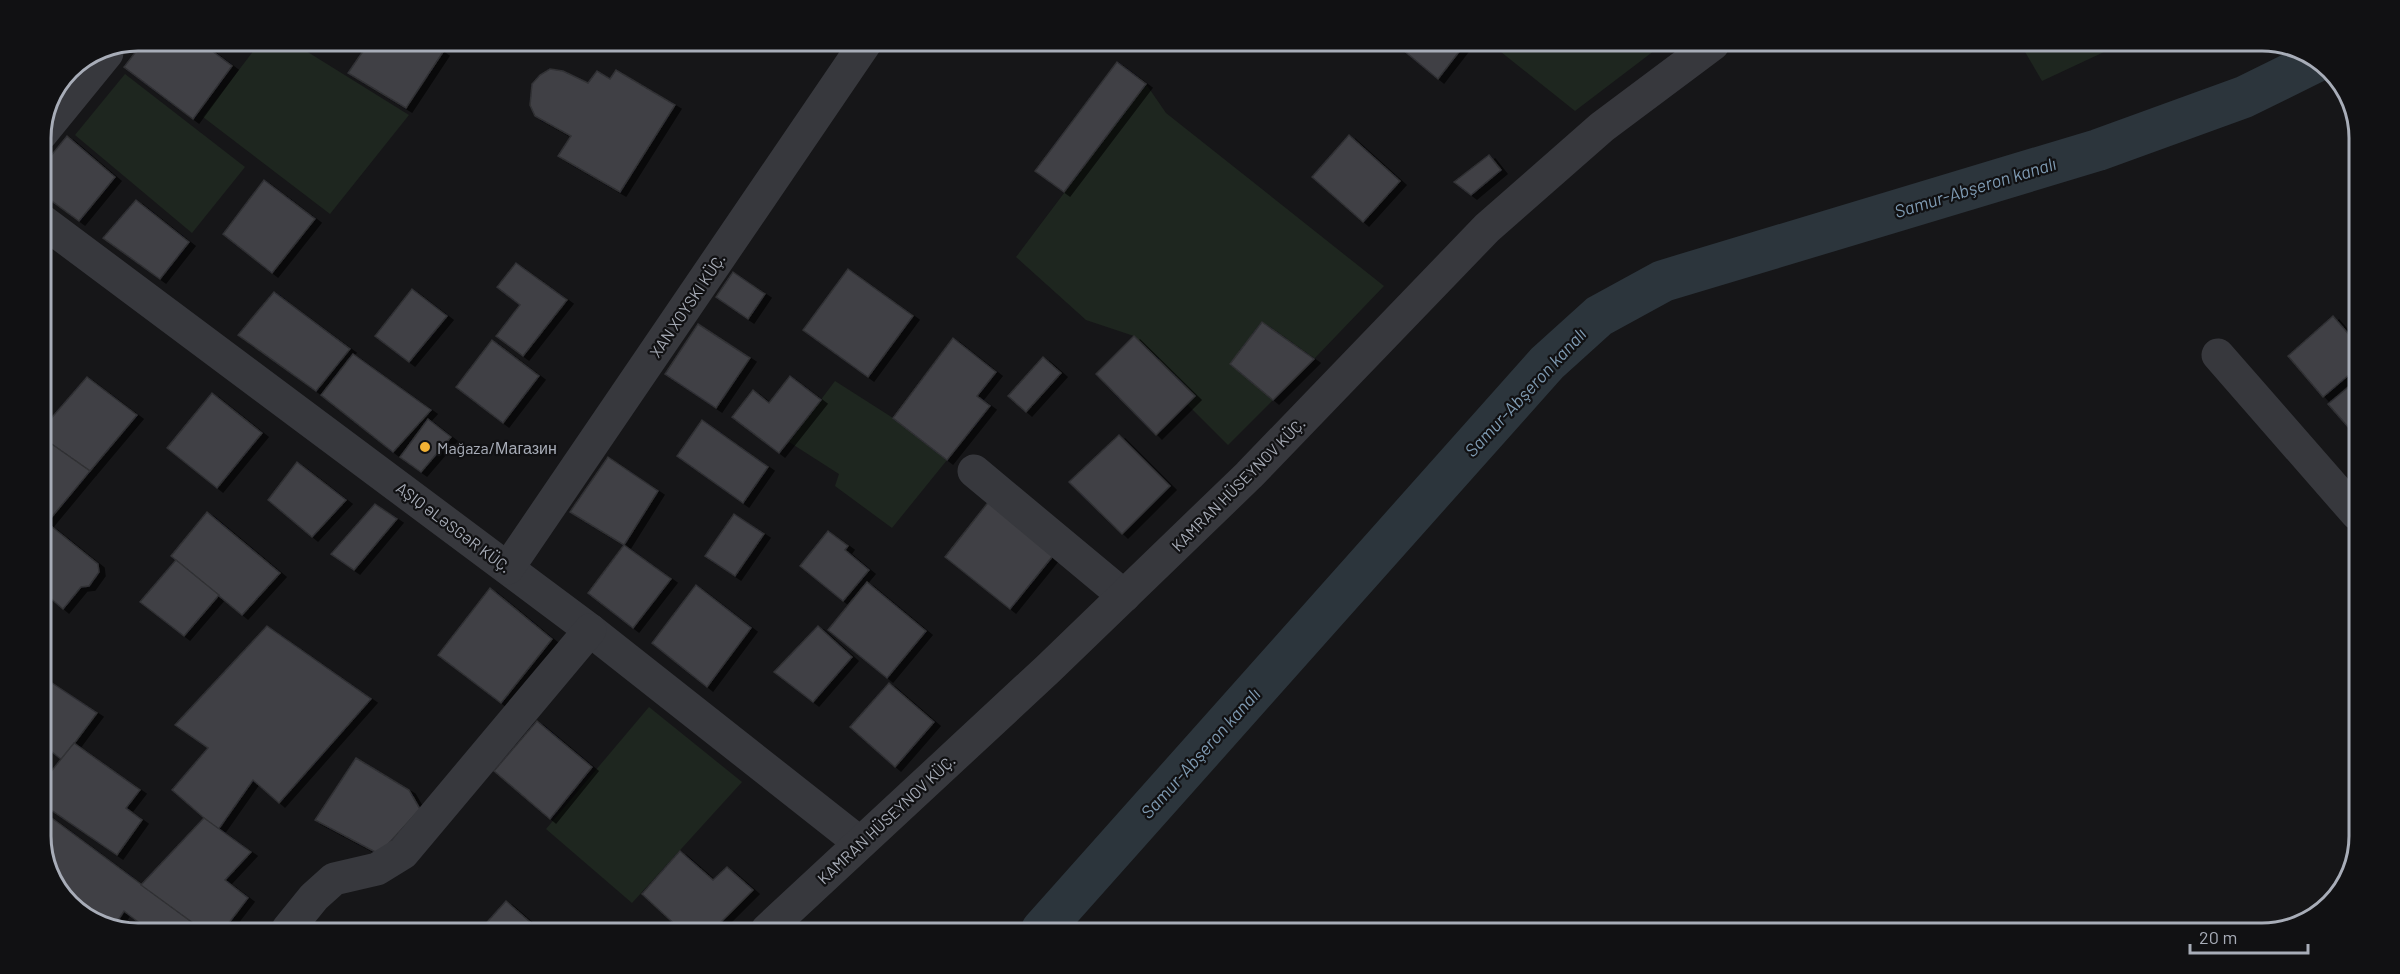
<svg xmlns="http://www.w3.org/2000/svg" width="2400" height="974" viewBox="0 0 2400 974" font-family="Barlow,sans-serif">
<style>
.green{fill:#1e261f}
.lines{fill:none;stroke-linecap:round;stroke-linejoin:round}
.canal{stroke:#2c353c;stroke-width:42}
.building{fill:#404145;stroke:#303034;stroke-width:1.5;filter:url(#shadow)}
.minor{stroke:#37383d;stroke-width:33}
.poi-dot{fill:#f2b134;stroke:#111113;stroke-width:2}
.labels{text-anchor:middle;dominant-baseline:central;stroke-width:4.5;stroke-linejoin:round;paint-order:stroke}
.street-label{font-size:16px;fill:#a8adb8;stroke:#111113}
.poi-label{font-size:16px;fill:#a8adb8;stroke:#111113;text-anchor:start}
.water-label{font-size:18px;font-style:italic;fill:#7f9bb3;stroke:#111113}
.rim{fill:none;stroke:#a8adb8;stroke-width:3}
</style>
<defs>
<filter id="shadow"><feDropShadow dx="6" dy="4" stdDeviation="0" flood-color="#0009"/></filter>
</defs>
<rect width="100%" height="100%" fill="#161618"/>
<g class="green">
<polygon points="261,41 290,41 409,115 330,214 203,117"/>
<polygon points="1491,44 1663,44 1575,111"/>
<polygon points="2021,45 2119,45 2042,81"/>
<polygon points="125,74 245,167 192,233 75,135"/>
<polygon points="1146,84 1166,113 1384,286 1314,359 1260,324 1230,364 1273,400 1228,445 1187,404 1195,396 1134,336 1086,320 1016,257"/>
<polygon points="835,381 893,418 947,460 892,528 835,486 839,474 789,442"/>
<polygon points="649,707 742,782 632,903 546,829"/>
</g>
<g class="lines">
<polyline class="canal" points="1042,930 1547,363 1599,316 1663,281 2098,150 2244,97 2315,62"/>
</g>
<g class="building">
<polygon points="144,41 199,41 232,66 193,119 124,67"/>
<polygon points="370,41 427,41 443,52 406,108 348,73"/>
<polygon points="1396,44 1465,44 1438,79"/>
<polygon points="1117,62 1146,84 1064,192 1035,171"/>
<polygon points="550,69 563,71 588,83 597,71 610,79 616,70 675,105 620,192 558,156 571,136 535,116 530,105 532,84 540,75"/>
<polygon points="1349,135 1400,181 1363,222 1312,177"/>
<polygon points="67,136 115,177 79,221 41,193 41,168"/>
<polygon points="1489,155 1501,170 1471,195 1454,182"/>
<polygon points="264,180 315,219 272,273 223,234"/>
<polygon points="136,200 189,242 160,279 103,238"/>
<polygon points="516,263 567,300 523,356 496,336 520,305 497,287"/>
<polygon points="848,269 913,316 868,377 803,330"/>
<polygon points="733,272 765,294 748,319 716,297"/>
<polygon points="412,289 447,316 409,362 375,336"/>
<polygon points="274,292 350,349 316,391 238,335"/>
<polygon points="2333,316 2358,345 2358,367 2323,397 2288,356"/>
<polygon points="1262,322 1314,359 1273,400 1230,364"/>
<polygon points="698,324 750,358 716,408 665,374"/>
<polygon points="1134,336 1195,396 1156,435 1096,374"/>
<polygon points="953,338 996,372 977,396 990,406 947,460 893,418"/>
<polygon points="492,340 539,376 503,423 456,387"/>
<polygon points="353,354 431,410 393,452 321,395"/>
<polygon points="1043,357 1061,373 1026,412 1008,396"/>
<polygon points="790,376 821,400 779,453 732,417 753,390 769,403"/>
<polygon points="87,377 137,415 90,471 41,437 41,430"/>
<polygon points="2358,379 2357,437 2328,404"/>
<polygon points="212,393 262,433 217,488 167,448"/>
<polygon points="428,419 451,437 421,472 400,457"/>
<polygon points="702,420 768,467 743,503 677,456"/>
<polygon points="1119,435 1170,486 1122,534 1069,482"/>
<polygon points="46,440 90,471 46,524 41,520 41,447"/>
<polygon points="608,457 658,491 624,545 570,512"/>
<polygon points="297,462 346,500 312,537 268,500"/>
<polygon points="990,500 1056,552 1010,609 945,557"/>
<polygon points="375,504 397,519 354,570 331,554"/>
<polygon points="207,512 280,573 242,615 171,556"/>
<polygon points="734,514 764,534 735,576 705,556"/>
<polygon points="51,526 98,564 99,572 89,586 81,587 63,609 41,590 41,538"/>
<polygon points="828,531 848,546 845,550 869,570 843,601 800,566"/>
<polygon points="624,545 671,579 633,628 588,593"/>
<polygon points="176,560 219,595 184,636 140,602"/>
<polygon points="867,582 926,631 887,678 828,630"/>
<polygon points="696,585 751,628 707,687 652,643"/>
<polygon points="490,588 552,639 501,703 438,655"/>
<polygon points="267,626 371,699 279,803 253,780 218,830 172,790 208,748 175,725"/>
<polygon points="818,626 852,657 813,702 774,672"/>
<polygon points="43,677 97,713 62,760 41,743 41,681"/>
<polygon points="889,683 934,722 895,767 850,727"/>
<polygon points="537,721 592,767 550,819 494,771"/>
<polygon points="74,743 140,790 126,808 142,820 117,855 41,803 41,784"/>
<polygon points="356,758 409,790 420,809 379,854 315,820"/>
<polygon points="41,810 200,928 146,928 124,911 113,928 106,928 60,895 41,843"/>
<polygon points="204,818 251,852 225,880 248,898 225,928 200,928 141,885"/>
<polygon points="680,851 713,880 727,867 753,890 713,930 681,930 642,894"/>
<polygon points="506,901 538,929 481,929"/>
</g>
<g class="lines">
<g class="minor">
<polyline points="41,134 107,53"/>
<polyline points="41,220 590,630 860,843"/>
<polyline points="2218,355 2357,514"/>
<polyline points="974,471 1124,596"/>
<polyline points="508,568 866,42"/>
<polyline points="288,929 314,897 334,879 377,869 403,853 590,630"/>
<polyline points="767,930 1048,669 1249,475 1487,228 1602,127 1713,44"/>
</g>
</g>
<circle class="poi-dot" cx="425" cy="447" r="6"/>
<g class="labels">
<g class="street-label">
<text transform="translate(687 305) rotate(-56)">XAN XOYSKI KÜÇ.</text>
<text transform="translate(1238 484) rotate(-45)">KAMRAN HÜSEYNOV KÜÇ.</text>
<text transform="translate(454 527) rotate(37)">AŞIQ ƏLƏSGƏR KÜÇ.</text>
<text transform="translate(886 819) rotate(-43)">KAMRAN HÜSEYNOV KÜÇ.</text>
</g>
<g class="poi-label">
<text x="437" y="447">Mağaza/Магазин</text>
</g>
<g class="water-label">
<text transform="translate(1975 187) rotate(-17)">Samur-Abşeron kanalı</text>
<text transform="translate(1525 392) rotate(-47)">Samur-Abşeron kanalı</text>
<text transform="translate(1200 753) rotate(-48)">Samur-Abşeron kanalı</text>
</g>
</g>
<path d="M0 0H2400V974H0ZM138 51H2262A87 87 0 0 1 2349 138V836A87 87 0 0 1 2262 923H138A87 87 0 0 1 51 836V138A87 87 0 0 1 138 51Z" fill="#111113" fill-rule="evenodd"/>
<path class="rim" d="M138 51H2262A87 87 0 0 1 2349 138V836A87 87 0 0 1 2262 923H138A87 87 0 0 1 51 836V138A87 87 0 0 1 138 51Z"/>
<path d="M2190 944v9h118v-9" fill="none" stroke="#a8adb8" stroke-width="3"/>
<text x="2199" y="944" font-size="18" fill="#a8adb8" stroke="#111113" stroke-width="4.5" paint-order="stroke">20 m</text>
</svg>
